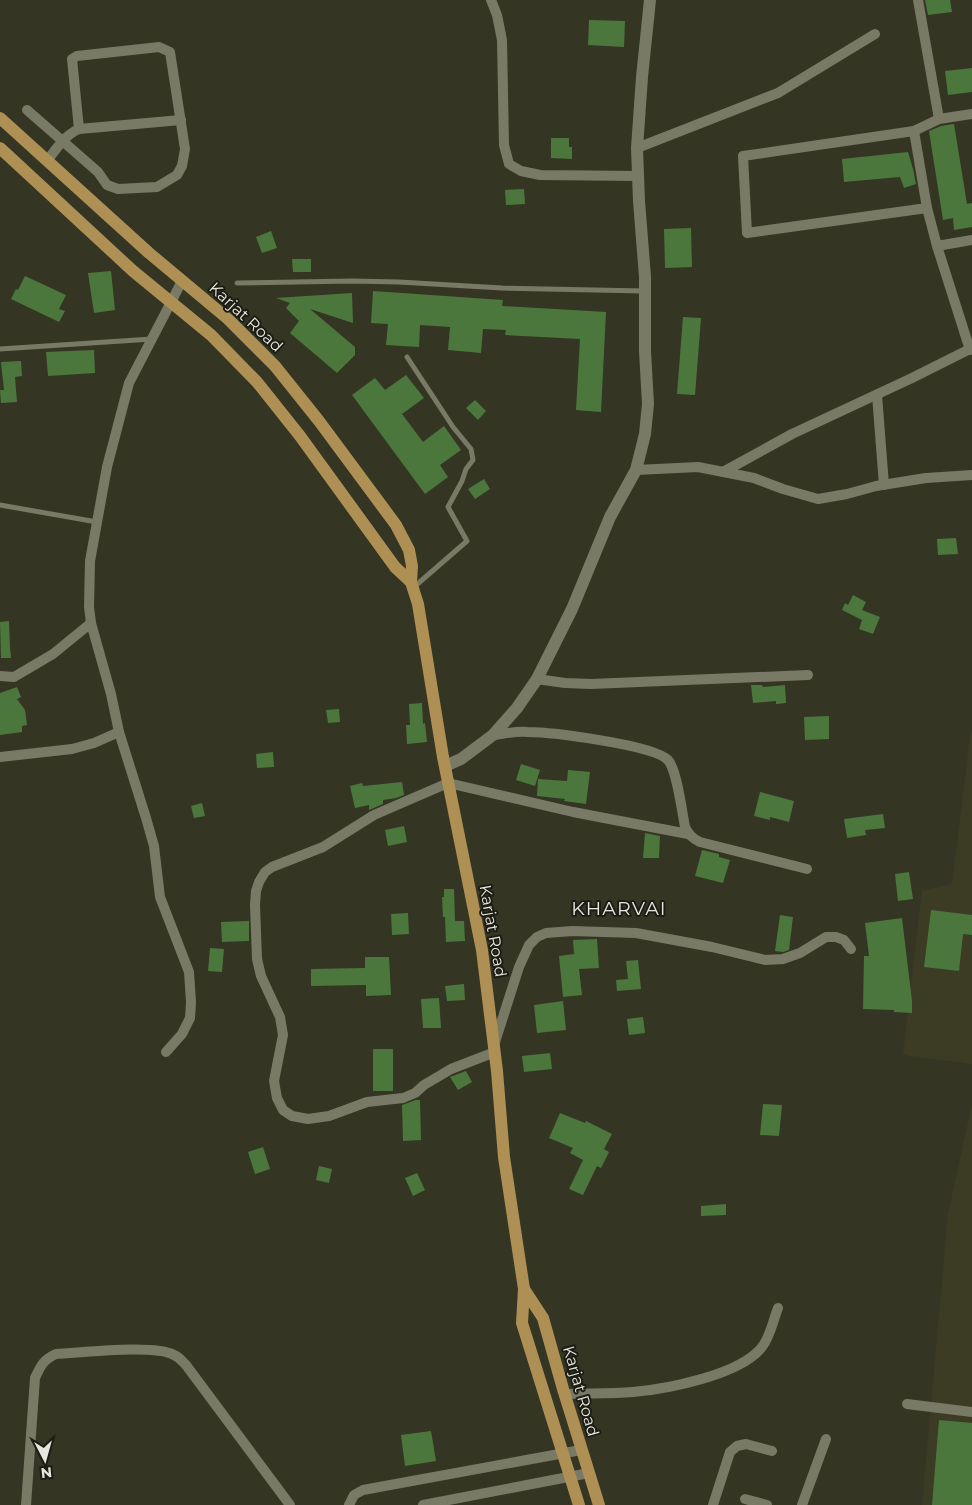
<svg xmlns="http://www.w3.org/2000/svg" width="972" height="1505" viewBox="0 0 972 1505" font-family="Montserrat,sans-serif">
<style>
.built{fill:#3c3c24}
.building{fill:#4b773d}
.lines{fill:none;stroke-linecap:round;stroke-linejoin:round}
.service{stroke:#797a66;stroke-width:5}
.minor{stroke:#797a66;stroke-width:10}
.tertiary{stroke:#797a66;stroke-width:12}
.primary{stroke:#ae9054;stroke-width:12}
.labels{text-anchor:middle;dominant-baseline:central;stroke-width:4;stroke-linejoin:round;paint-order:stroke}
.street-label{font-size:16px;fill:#e6e7dc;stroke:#1c1c14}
.quarter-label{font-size:19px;letter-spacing:1px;fill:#e6e7dc;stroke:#1c1c14}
</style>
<rect width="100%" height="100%" fill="#353524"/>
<g class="built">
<polygon points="972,730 972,1064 903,1055 922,891 952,884 970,737"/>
<polygon points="972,1104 972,1505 922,1505 948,1214"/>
</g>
<g class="building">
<polygon points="925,0 950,0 952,12 928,15"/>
<polygon points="589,20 625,21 624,47 588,45"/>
<polygon points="972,68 972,92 948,95 945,71"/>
<polygon points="954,124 967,204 972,203 972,227 954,230 953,218 943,220 929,131 941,126"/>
<polygon points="551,138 569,138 569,147 572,147 572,159 551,158"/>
<polygon points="908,152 913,169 916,184 904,188 900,177 844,182 842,159"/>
<polygon points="524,189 525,204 506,205 505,190"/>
<polygon points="691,228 692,267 665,268 664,229"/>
<polygon points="271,231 277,248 262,253 256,237"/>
<polygon points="292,259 311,259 311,272 293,272"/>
<polygon points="111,271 115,310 94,313 88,273"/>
<polygon points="25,276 66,295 59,309 65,311 59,322 11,299 16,289 18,290"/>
<polygon points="373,291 503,300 502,306 606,312 601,412 576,410 580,339 505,335 506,330 483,329 481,353 448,350 450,327 420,325 419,347 386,345 388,324 371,323"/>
<polygon points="352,293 353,323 310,309 355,347 355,355 337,373 290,333 299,321 286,308 290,303 276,298"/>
<polygon points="683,317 701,318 695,395 677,394"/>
<polygon points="94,350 95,373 48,376 46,352"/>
<polygon points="21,361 22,376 15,377 17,402 1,403 0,390 4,390 1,362"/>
<polygon points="406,375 424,398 402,414 423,442 444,426 461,450 440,465 448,477 425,494 352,395 375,378 385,390"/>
<polygon points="475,400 486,411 478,420 466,408"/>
<polygon points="484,479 490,489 475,499 468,489"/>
<polygon points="956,538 958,554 938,555 937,539"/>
<polygon points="853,595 866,602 862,610 880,617 873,634 859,629 862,620 842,610 845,603 848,605"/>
<polygon points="9,621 10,647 11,658 1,658 0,622"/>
<polygon points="751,685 762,685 763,687 785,685 786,703 776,704 776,701 753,703"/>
<polygon points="17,687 21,697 17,699 25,710 27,725 22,726 22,732 0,735 0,693"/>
<polygon points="422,703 423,724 425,723 427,742 407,744 406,725 410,725 409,704"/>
<polygon points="339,709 340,722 328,723 326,710"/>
<polygon points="829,716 829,739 805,740 804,717"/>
<polygon points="273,752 274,767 257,768 256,754"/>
<polygon points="521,764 540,770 535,786 516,780"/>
<polygon points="568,770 590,772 586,804 564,801 565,799 537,796 538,779 567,781"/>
<polygon points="402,782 404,795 396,798 383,800 383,804 369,810 369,805 355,808 350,786 362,783 363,786"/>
<polygon points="760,792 794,801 789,822 770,817 770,820 754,816"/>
<polygon points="202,803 205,816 194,818 191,806"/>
<polygon points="883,814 885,828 865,830 866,835 847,838 844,819"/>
<polygon points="404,826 407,842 388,846 385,830"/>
<polygon points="645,833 660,836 659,858 643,858"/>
<polygon points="702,850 719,854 719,857 730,860 723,883 695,876"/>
<polygon points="909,872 913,899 898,901 895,874"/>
<polygon points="444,889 454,889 455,921 464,921 465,941 446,942 445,917 443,917 442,897 444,897"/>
<polygon points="931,910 972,915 972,935 963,934 959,971 924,967"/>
<polygon points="408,913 409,934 392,935 391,914"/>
<polygon points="780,915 793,917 789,950 783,952 775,951"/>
<polygon points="902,918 912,1001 912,1013 894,1012 894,1010 863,1009 864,956 869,956 865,923"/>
<polygon points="249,921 249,941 222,942 221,922"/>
<polygon points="597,939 599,968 579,969 582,995 563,997 559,956 574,954 573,940"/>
<polygon points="210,948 224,949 222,972 208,971"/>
<polygon points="365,957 389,957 391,995 366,996 366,985 311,986 311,969 365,968"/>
<polygon points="638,960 641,989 617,991 616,980 628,979 626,961"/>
<polygon points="464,984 465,1000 447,1001 445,986"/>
<polygon points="439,998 441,1028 423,1028 421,999"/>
<polygon points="563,1001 566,1030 537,1033 534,1005"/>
<polygon points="643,1017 645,1033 629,1035 627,1019"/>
<rect x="373" y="1049" width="20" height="42"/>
<polygon points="550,1053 552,1069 524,1072 522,1056"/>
<polygon points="466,1071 472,1082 458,1090 450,1077"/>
<polygon points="416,1100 420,1100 421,1140 403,1141 402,1105"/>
<polygon points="763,1104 782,1105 779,1136 760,1135"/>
<polygon points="560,1113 585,1123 586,1121 612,1134 604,1149 609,1152 601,1168 597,1166 583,1195 569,1189 583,1160 570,1153 573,1148 549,1138"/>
<polygon points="263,1147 270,1169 255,1174 248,1152"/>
<polygon points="319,1166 332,1169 329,1183 316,1180"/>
<polygon points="417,1173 425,1190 413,1196 405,1178"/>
<polygon points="726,1204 726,1215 701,1216 701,1206"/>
<polygon points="939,1420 972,1423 972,1505 932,1505"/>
<polygon points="431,1431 436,1461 405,1466 401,1435"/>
</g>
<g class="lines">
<g class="service">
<polyline points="237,283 352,281 399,282 502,288 644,291"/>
<polyline points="0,349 152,339"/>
<polyline points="407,357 453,427 471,449 473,460 466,469 462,481 448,507 467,541 414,587"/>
<polyline points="0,505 97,522"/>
</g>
<g class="minor">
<polyline points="491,0 497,15 502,40 504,145 509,164 521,171 540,175 638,176"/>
<polyline points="918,0 939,119"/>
<path d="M 27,110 L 98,172 L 107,185 L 118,189 L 157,187 L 177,175 L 182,166 L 185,149 L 170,52 L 159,47 L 77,56 L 72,59 L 79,129 C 65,135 56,149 47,161"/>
<polyline points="79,129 181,120"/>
<polyline points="914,131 927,208"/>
<polyline points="637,148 778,93 875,34"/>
<polyline points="937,246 972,240"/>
<polyline points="970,350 937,246 927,208 747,233 743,156 914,131 939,119 972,114"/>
<polyline points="877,395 884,485"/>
<polyline points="636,470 698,467 754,478 783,489 818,499 847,494 876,486 926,478 972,475"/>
<polyline points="723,472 792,434 912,378 972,348"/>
<polyline points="0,676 14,677 53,654 91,623"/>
<polyline points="537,679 565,683 591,684 808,675"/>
<polyline points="119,732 146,818 154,846 160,897 189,972 191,1002 190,1018 182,1034 166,1052"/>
<path d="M 493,735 C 504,734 516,731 527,732 C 551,732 654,745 668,760 C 677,770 682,812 685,827 C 689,835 692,838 700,842 L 807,869"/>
<polyline points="0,757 72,749 94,743 119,732 111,694 91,623 89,607 90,561 107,467 129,383 182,281"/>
<polyline points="495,1042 519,967 529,945 537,937 546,933 572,931 636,933 712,947 765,960 783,959 800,953 826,937 836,937 844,940 851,949"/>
<polyline points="495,1052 451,1069 424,1085 415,1093 403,1098 367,1102 329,1116 308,1119 292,1116 283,1110 277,1098 274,1081 283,1035 280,1017 261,976 257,959 255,905 256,891 259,882 265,872 272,867 323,847 374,815 448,783 573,812 688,834"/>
<path d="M 564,1394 C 587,1393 611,1394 633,1392 C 667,1389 740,1375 762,1347 C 770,1337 773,1321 778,1308"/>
<polyline points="907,1404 972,1412"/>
<polyline points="745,1499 767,1505"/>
<path d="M 26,1505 L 35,1378 C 41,1365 43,1360 56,1354 C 81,1353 154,1344 174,1355 C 179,1357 183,1362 186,1365 L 290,1505"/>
<polyline points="349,1505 354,1495 363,1490 581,1450"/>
<polyline points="423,1505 589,1473"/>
<polyline points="713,1505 730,1452 737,1446 746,1444 772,1451"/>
<polyline points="802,1505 826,1439"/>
</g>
<polyline class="tertiary" points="445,766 461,759 493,735 517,708 537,679 572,609 610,517 636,470 645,434 648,404 645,351 645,277 639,201 637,148 642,77 650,0"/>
<g class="primary">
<polyline points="0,118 149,253 228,319 275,366 319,421 396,525 409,550 412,566 411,582 418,604 443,757 482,950 497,1071 504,1157 524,1289 522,1323 579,1505"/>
<polyline points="0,148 133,271 211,335 257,382 300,436 395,567 411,582"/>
<polyline points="524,1289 543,1318 563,1389 599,1505"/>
</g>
</g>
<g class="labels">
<g class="street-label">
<text transform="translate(246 317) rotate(43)">Karjat Road</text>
<text transform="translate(493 931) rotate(80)">Karjat Road</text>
<text transform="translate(581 1391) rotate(74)">Karjat Road</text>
</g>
<g class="quarter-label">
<text x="619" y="908">KHARVAI</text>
</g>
</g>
<g transform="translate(45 1460) rotate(174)" stroke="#1c1c14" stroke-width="4" paint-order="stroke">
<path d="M0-4L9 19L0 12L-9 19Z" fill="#e6e7dc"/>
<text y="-8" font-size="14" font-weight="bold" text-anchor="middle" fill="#e6e7dc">N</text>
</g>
</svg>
